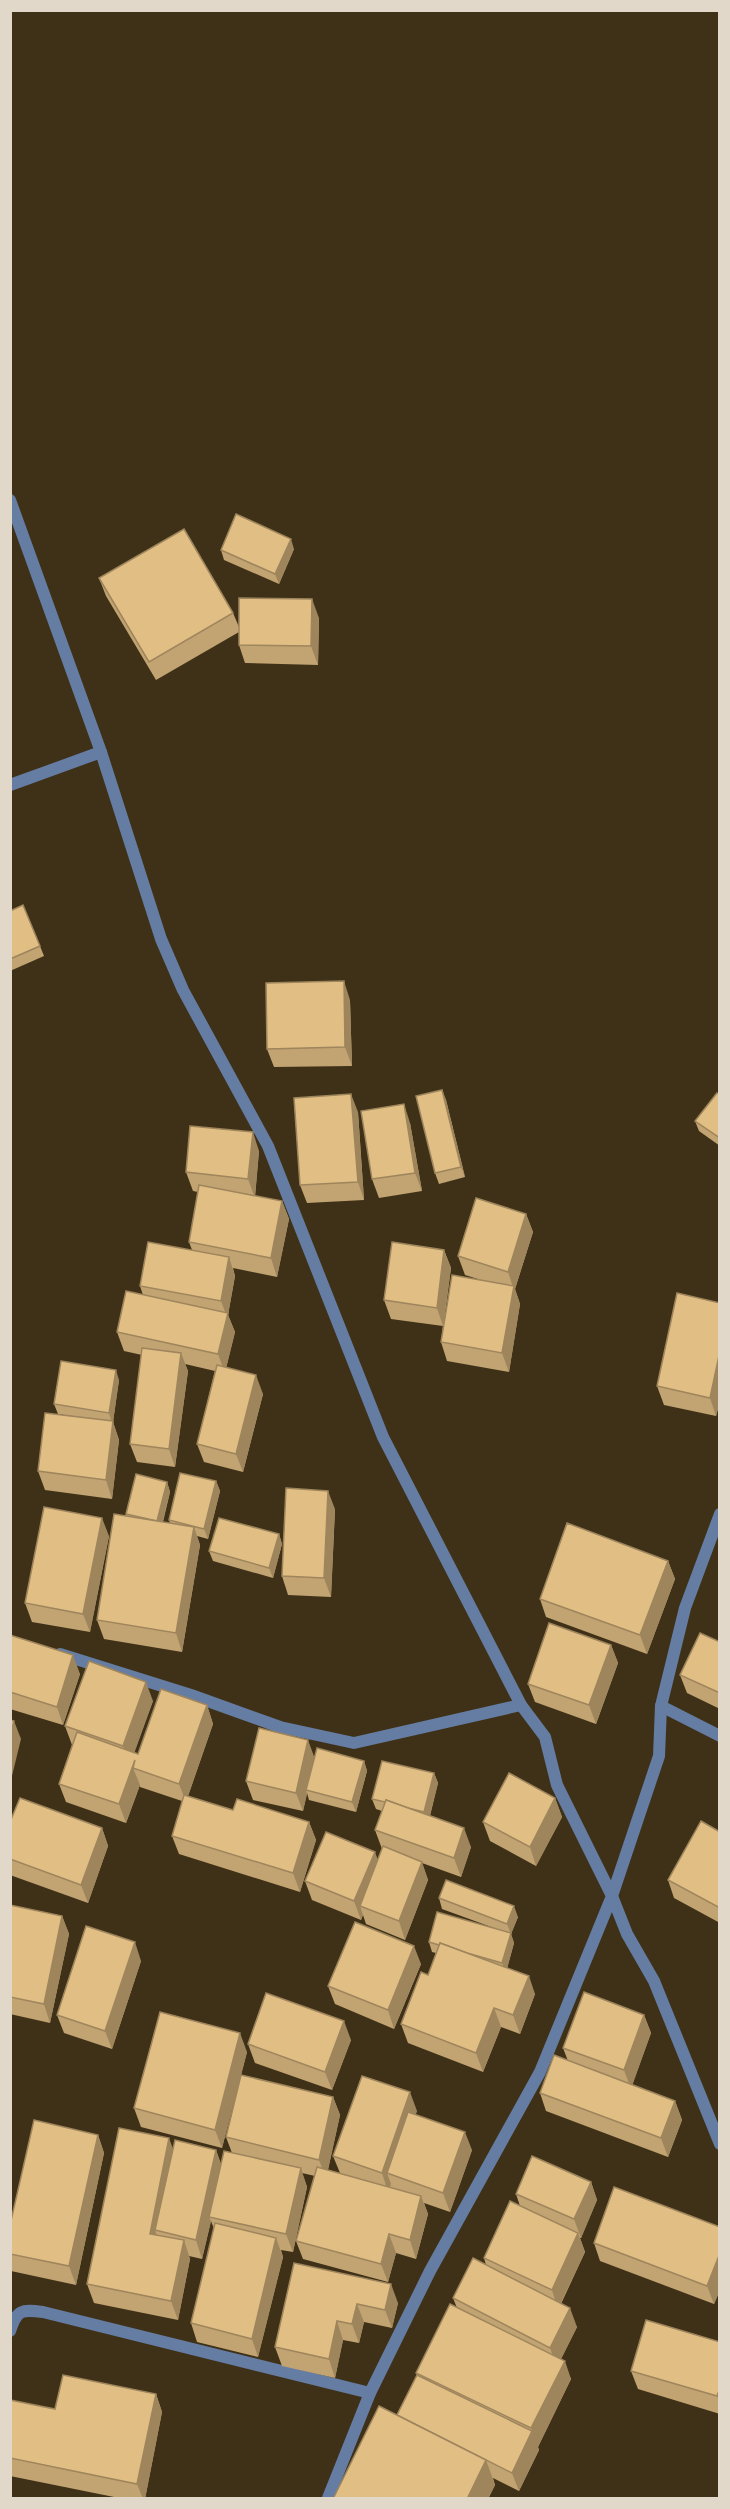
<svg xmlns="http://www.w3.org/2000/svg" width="730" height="2509" viewBox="0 0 730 2509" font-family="'PT Serif',serif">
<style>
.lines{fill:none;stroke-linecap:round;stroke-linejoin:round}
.street{stroke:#657da3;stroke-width:12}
.wall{fill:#c2a372}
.shaded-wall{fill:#9e855c}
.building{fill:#e1be84;stroke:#9e855c;stroke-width:1.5}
</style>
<rect width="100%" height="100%" fill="#3f3118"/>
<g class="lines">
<g class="street">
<polyline points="10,500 101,752 161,939 183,990 268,1146 383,1437 521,1705 545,1737 557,1785 612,1896 540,2072 430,2271 370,2393 328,2498"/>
<polyline points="10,785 101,752"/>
<polyline points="720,1514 685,1608 661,1706 659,1756 612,1896 627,1934 654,1981 720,2144"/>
<polyline points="60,1654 191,1695 280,1727 354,1743 521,1705"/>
<polyline points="661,1706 720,1736"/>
<path d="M 10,2331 C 17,2310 21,2309 43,2312 L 370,2393"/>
</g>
</g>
<g class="wall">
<polygon points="294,549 279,584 224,560 221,550"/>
<polygon points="99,578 233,613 239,627 319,618 318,665 245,663 239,645 239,632 156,680 106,596"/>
<polygon points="10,911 40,946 44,956 10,971"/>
<polygon points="350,1000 352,1066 274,1067 267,1049"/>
<polygon points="442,1090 446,1100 465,1177 439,1184 435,1173"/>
<polygon points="720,1094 720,1146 699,1131 695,1121"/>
<polygon points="358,1112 364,1200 307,1203 300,1185"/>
<polygon points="410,1123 422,1191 379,1198 372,1179"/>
<polygon points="259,1151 255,1196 282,1201 289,1219 277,1277 233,1268 235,1276 228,1315 235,1332 226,1368 263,1394 243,1472 204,1462 197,1444 215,1371 185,1364 188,1371 175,1467 137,1462 130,1444 142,1355 124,1351 117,1332 143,1295 140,1286 192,1250 189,1242 198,1192 193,1191 186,1172"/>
<polygon points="526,1214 533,1232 515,1289 520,1304 509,1372 447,1361 441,1342 443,1326 391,1319 384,1300 444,1250 451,1268 444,1322 481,1280 465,1275 458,1256"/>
<polygon points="720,1303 720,1402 716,1416 664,1405 657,1386"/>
<polygon points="119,1380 113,1422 119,1440 112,1499 45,1490 38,1471 72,1416 58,1414 54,1404"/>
<polygon points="216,1481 220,1491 208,1539 197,1536 200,1545 182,1652 104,1639 97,1620 126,1514 167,1482 170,1492 163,1522 170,1523 169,1520"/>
<polygon points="335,1509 331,1597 288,1595 282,1576"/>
<polygon points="279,1534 282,1544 273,1578 213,1561 209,1551"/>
<polygon points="109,1536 90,1632 32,1622 25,1603"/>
<polygon points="668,1561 675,1579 647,1654 546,1617 540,1599"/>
<polygon points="10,1635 80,1674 63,1725 10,1709"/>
<polygon points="720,1642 720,1709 687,1693 680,1675"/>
<polygon points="611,1645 618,1663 596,1724 535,1702 528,1684"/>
<polygon points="153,1701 134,1752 138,1754 207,1705 213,1724 188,1796 233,1810 309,1822 316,1840 300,1892 179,1854 172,1836 182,1801 140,1787 140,1785 126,1823 66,1802 59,1784 72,1745 65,1726"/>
<polygon points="314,1758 364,1761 367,1771 356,1812 309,1800 307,1793 303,1811 253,1800 246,1781"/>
<polygon points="434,1773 438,1783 430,1816 471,1847 461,1877 422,1863 428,1880 405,1940 366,1924 363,1915 361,1920 312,1900 305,1881 378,1859 382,1849 375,1830 382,1811 376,1809 372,1799"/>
<polygon points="555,1798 562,1817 536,1866 490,1841 483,1822"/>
<polygon points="10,1822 102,1828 108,1846 88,1903 10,1875"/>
<polygon points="720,1832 720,1923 674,1898 668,1880"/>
<polygon points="439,1898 518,1917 511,1934 514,1943 507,1968 535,1994 520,2034 501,2027 483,2072 408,2043 401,2024 428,1975 436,1953 432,1952 429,1942 494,1928 442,1909"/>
<polygon points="10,1905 62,1916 69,1934 50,2023 10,2014"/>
<polygon points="141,1961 112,2049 64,2033 57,2015"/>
<polygon points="421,1964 394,2029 335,2004 328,1986"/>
<polygon points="644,2015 651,2033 632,2085 675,2101 682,2120 668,2157 546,2111 540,2093 568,2061 563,2048"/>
<polygon points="351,2040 332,2090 255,2063 248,2044"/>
<polygon points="247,2052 241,2075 333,2097 340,2115 328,2170 340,2173 333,2156 417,2111 415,2115 472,2150 450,2212 424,2203 428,2214 416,2259 396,2253 388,2282 303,2259 296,2241 315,2176 302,2173 307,2187 293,2252 281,2250 283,2257 258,2357 197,2342 191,2323 214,2229 211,2221 202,2259 189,2256 190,2259 178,2320 94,2303 87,2284 173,2148 216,2150 221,2164 232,2153 226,2137 240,2077 222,2148 141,2127 134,2108"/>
<polygon points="98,2135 104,2153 76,2285 11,2271 10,2225"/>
<polygon points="591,2182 597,2200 581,2238 580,2238 585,2252 561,2304 577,2327 561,2359 571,2379 538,2447 539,2450 519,2491 493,2478 495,2485 488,2499 333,2499 397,2415 417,2375 416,2373 457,2308 453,2298 486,2265 484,2258 520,2206 516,2194"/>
<polygon points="720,2227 720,2290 714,2304 600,2261 594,2243"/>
<polygon points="294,2263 398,2303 392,2328 364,2322 359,2343 343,2340 335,2378 282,2366 275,2347"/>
<polygon points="720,2342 720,2414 638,2389 631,2371"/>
<polygon points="156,2394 162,2412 145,2499 124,2499 10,2476 10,2400 55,2409"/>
</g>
<g class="shaded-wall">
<polygon points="291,539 294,549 279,584 275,574"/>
<polygon points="312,599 319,618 318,665 311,646"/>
<polygon points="344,981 350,1000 352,1066 345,1047"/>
<polygon points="442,1090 446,1100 465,1177 461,1167"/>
<polygon points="351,1094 358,1112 364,1200 358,1182"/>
<polygon points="404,1104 410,1123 422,1191 415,1173"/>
<polygon points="253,1132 259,1151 255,1198 248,1179"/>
<polygon points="282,1201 289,1219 277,1277 271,1258"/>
<polygon points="526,1214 533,1232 515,1289 520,1304 509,1372 502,1353 513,1287 508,1272"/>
<polygon points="444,1250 451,1268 443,1326 437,1308"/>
<polygon points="229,1257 235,1276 228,1315 235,1332 225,1373 218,1354 227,1317 221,1301"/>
<polygon points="720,1351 720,1402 716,1416 710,1398"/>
<polygon points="181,1353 188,1371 175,1467 169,1449"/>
<polygon points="116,1370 119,1380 113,1422 119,1440 112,1499 106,1480 112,1423 109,1413"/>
<polygon points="256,1375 263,1394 243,1472 236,1454"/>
<polygon points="216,1481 220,1491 208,1539 204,1529"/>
<polygon points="167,1482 170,1492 160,1532 156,1522"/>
<polygon points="328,1491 335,1509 331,1597 324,1578"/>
<polygon points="102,1518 109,1536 90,1632 83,1614"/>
<polygon points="194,1527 200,1545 182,1652 176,1633"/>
<polygon points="279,1534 282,1544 273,1578 269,1568"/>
<polygon points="668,1561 675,1579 647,1654 640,1635"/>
<polygon points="611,1645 618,1663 596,1724 589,1705"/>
<polygon points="73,1655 80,1674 63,1725 57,1707"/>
<polygon points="146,1682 153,1701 130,1765 123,1746"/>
<polygon points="207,1705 213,1724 186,1802 179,1784"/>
<polygon points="14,1721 21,1739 10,1784 10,1735"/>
<polygon points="308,1740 315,1759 306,1790 307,1794 303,1811 296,1793"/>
<polygon points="135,1760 133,1768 140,1785 126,1823 119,1804"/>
<polygon points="364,1761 367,1771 356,1812 352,1802"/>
<polygon points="434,1773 438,1783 428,1822 424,1812"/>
<polygon points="555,1798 562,1817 536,1866 530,1847"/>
<polygon points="309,1822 316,1840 300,1892 293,1873"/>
<polygon points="102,1828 108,1846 88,1903 81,1885"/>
<polygon points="464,1828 471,1847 461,1877 454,1858"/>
<polygon points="375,1852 382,1871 360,1906 363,1915 361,1920 354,1901"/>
<polygon points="422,1862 428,1880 405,1940 399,1921"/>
<polygon points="514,1906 518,1917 511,1934 514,1943 506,1973 502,1963 511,1934 507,1924"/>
<polygon points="62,1916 69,1934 50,2023 44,2004"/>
<polygon points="135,1942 141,1961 112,2049 105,2031"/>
<polygon points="414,1946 421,1964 394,2029 388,2010"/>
<polygon points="529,1976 535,1994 520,2034 513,2015"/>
<polygon points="494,2008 501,2027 483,2072 476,2053"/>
<polygon points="644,2015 651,2033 631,2089 624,2070"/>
<polygon points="344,2021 351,2040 332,2090 325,2072"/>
<polygon points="240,2033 247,2052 222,2148 215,2130"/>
<polygon points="410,2092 417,2111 394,2176 387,2173 391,2184 388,2192 382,2173"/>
<polygon points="333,2097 340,2115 326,2178 319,2160"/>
<polygon points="675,2101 682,2120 668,2157 661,2138"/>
<polygon points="465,2132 472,2150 450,2212 443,2193"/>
<polygon points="98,2135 104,2153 76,2285 69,2266"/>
<polygon points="169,2138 176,2157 155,2230 159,2242 150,2234"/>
<polygon points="216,2150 222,2168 209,2217 211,2221 202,2259 196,2240"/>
<polygon points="301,2168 307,2187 293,2252 286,2234"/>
<polygon points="591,2182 597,2200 581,2238 574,2219"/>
<polygon points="421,2196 428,2214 416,2259 410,2240"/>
<polygon points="578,2233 585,2252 558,2309 552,2290"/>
<polygon points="389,2234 396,2253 388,2282 381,2264"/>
<polygon points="276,2238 283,2257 258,2357 252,2339"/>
<polygon points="184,2240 190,2259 178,2320 171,2301"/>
<polygon points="720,2253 720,2290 714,2304 707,2286"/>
<polygon points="391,2284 398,2303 392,2328 385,2310"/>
<polygon points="357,2304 364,2322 359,2343 352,2324"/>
<polygon points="570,2308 577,2327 557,2367 550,2348"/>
<polygon points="337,2321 343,2340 335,2378 329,2359"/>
<polygon points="565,2361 571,2379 538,2447 539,2450 519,2491 512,2473 532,2431 531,2428"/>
<polygon points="720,2388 720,2403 717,2396"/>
<polygon points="156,2394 162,2412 145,2499 143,2499 137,2484"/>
<polygon points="486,2460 495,2485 488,2499 467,2499"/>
</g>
<g class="building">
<polygon points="236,514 291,539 275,574 221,550"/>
<polygon points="184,529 233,613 149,662 99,578"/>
<polygon points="239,598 312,599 311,646 239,645"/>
<polygon points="23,905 40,946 10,959 10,911"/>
<polygon points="344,981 345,1047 267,1049 266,983"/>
<polygon points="442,1090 461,1167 435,1173 416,1096"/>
<polygon points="717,1093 720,1094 720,1138 695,1121"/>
<polygon points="351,1094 358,1182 300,1185 294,1098"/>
<polygon points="404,1104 415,1173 372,1179 361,1111"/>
<polygon points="190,1126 253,1132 248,1179 186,1172"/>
<polygon points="199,1185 282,1201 271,1258 189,1242"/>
<polygon points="476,1198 526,1214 508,1272 458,1256"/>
<polygon points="148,1242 229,1257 221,1301 140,1286"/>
<polygon points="392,1242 444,1250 437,1308 384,1300"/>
<polygon points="452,1275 514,1286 502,1353 441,1342"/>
<polygon points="126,1291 228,1313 218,1354 117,1332"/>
<polygon points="677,1293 720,1303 720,1351 710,1398 657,1386"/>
<polygon points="142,1348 181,1353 169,1449 130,1444"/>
<polygon points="61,1361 116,1370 109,1413 54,1404"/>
<polygon points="217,1365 256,1375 236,1454 197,1444"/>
<polygon points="45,1413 113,1421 106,1480 38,1471"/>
<polygon points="180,1473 216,1481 204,1529 169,1520"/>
<polygon points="136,1474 167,1482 157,1521 126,1514"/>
<polygon points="286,1488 328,1491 324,1578 282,1576"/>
<polygon points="44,1507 102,1518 83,1614 25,1603"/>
<polygon points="114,1514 194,1527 176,1633 97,1620"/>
<polygon points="219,1518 279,1534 269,1568 209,1551"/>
<polygon points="567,1523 668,1561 640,1635 540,1599"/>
<polygon points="549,1623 611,1645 589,1705 528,1684"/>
<polygon points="700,1633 720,1642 720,1693 680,1675"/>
<polygon points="10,1635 73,1655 57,1707 10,1692"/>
<polygon points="89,1661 146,1682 123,1746 65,1726"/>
<polygon points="161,1689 207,1705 179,1784 133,1768 135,1760 119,1804 59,1784 77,1732 138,1754"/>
<polygon points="10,1720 14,1721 10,1735"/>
<polygon points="259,1728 308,1740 296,1793 246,1781"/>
<polygon points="317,1748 364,1761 352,1802 306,1790"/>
<polygon points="382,1761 434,1773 424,1812 408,1808 386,1800 385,1802 372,1799"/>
<polygon points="509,1773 555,1798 530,1847 483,1822"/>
<polygon points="184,1795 233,1810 237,1799 309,1822 293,1873 172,1836"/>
<polygon points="20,1798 102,1828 81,1885 10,1859 10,1822"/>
<polygon points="386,1800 464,1828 454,1858 375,1830"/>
<polygon points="701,1821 720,1832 720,1908 668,1880"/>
<polygon points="326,1832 375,1852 354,1901 305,1881"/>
<polygon points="383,1846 422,1862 399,1921 360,1906"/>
<polygon points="446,1880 514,1906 507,1924 439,1898"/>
<polygon points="10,1905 62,1916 44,2004 10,1997"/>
<polygon points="437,1912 511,1933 502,1963 467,1953 440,1943 439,1945 429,1942"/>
<polygon points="355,1922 414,1946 388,2010 328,1986"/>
<polygon points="86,1926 135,1942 105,2031 57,2015"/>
<polygon points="440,1943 529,1976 513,2015 494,2008 476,2053 401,2024 421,1972 428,1975"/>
<polygon points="584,1992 644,2015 624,2070 563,2048"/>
<polygon points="266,1993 344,2021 325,2072 248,2044"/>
<polygon points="160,2012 240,2033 215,2130 134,2108"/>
<polygon points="554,2055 675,2101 661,2138 540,2093"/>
<polygon points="241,2075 333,2097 319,2160 226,2137"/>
<polygon points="362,2076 410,2092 382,2173 333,2156"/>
<polygon points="408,2112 465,2132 443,2193 387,2173"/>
<polygon points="34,2120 98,2135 69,2266 10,2254 10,2225"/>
<polygon points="119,2128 169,2138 150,2234 184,2240 171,2301 87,2284"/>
<polygon points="175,2140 216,2150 196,2240 155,2230"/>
<polygon points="224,2151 301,2168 286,2234 209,2217"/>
<polygon points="532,2156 591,2182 574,2219 516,2194"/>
<polygon points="317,2167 421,2196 410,2240 389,2234 381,2264 296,2241"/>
<polygon points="614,2187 720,2227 720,2253 707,2286 594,2243"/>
<polygon points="510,2201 578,2233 552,2290 484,2258"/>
<polygon points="215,2223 276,2238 252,2339 191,2323"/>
<polygon points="473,2258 570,2308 550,2348 453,2298"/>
<polygon points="294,2263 391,2284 385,2310 357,2304 352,2324 337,2321 329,2359 275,2347"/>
<polygon points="450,2304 565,2361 531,2428 416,2373"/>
<polygon points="646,2320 720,2342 720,2388 717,2396 631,2371"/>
<polygon points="63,2375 156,2394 137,2484 10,2458 10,2400 55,2409"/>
<polygon points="417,2375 532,2431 512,2473 397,2415"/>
<polygon points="379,2406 486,2460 467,2499 333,2499"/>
</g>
<rect width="730" height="2509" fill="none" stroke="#e1d8c9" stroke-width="24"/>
</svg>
